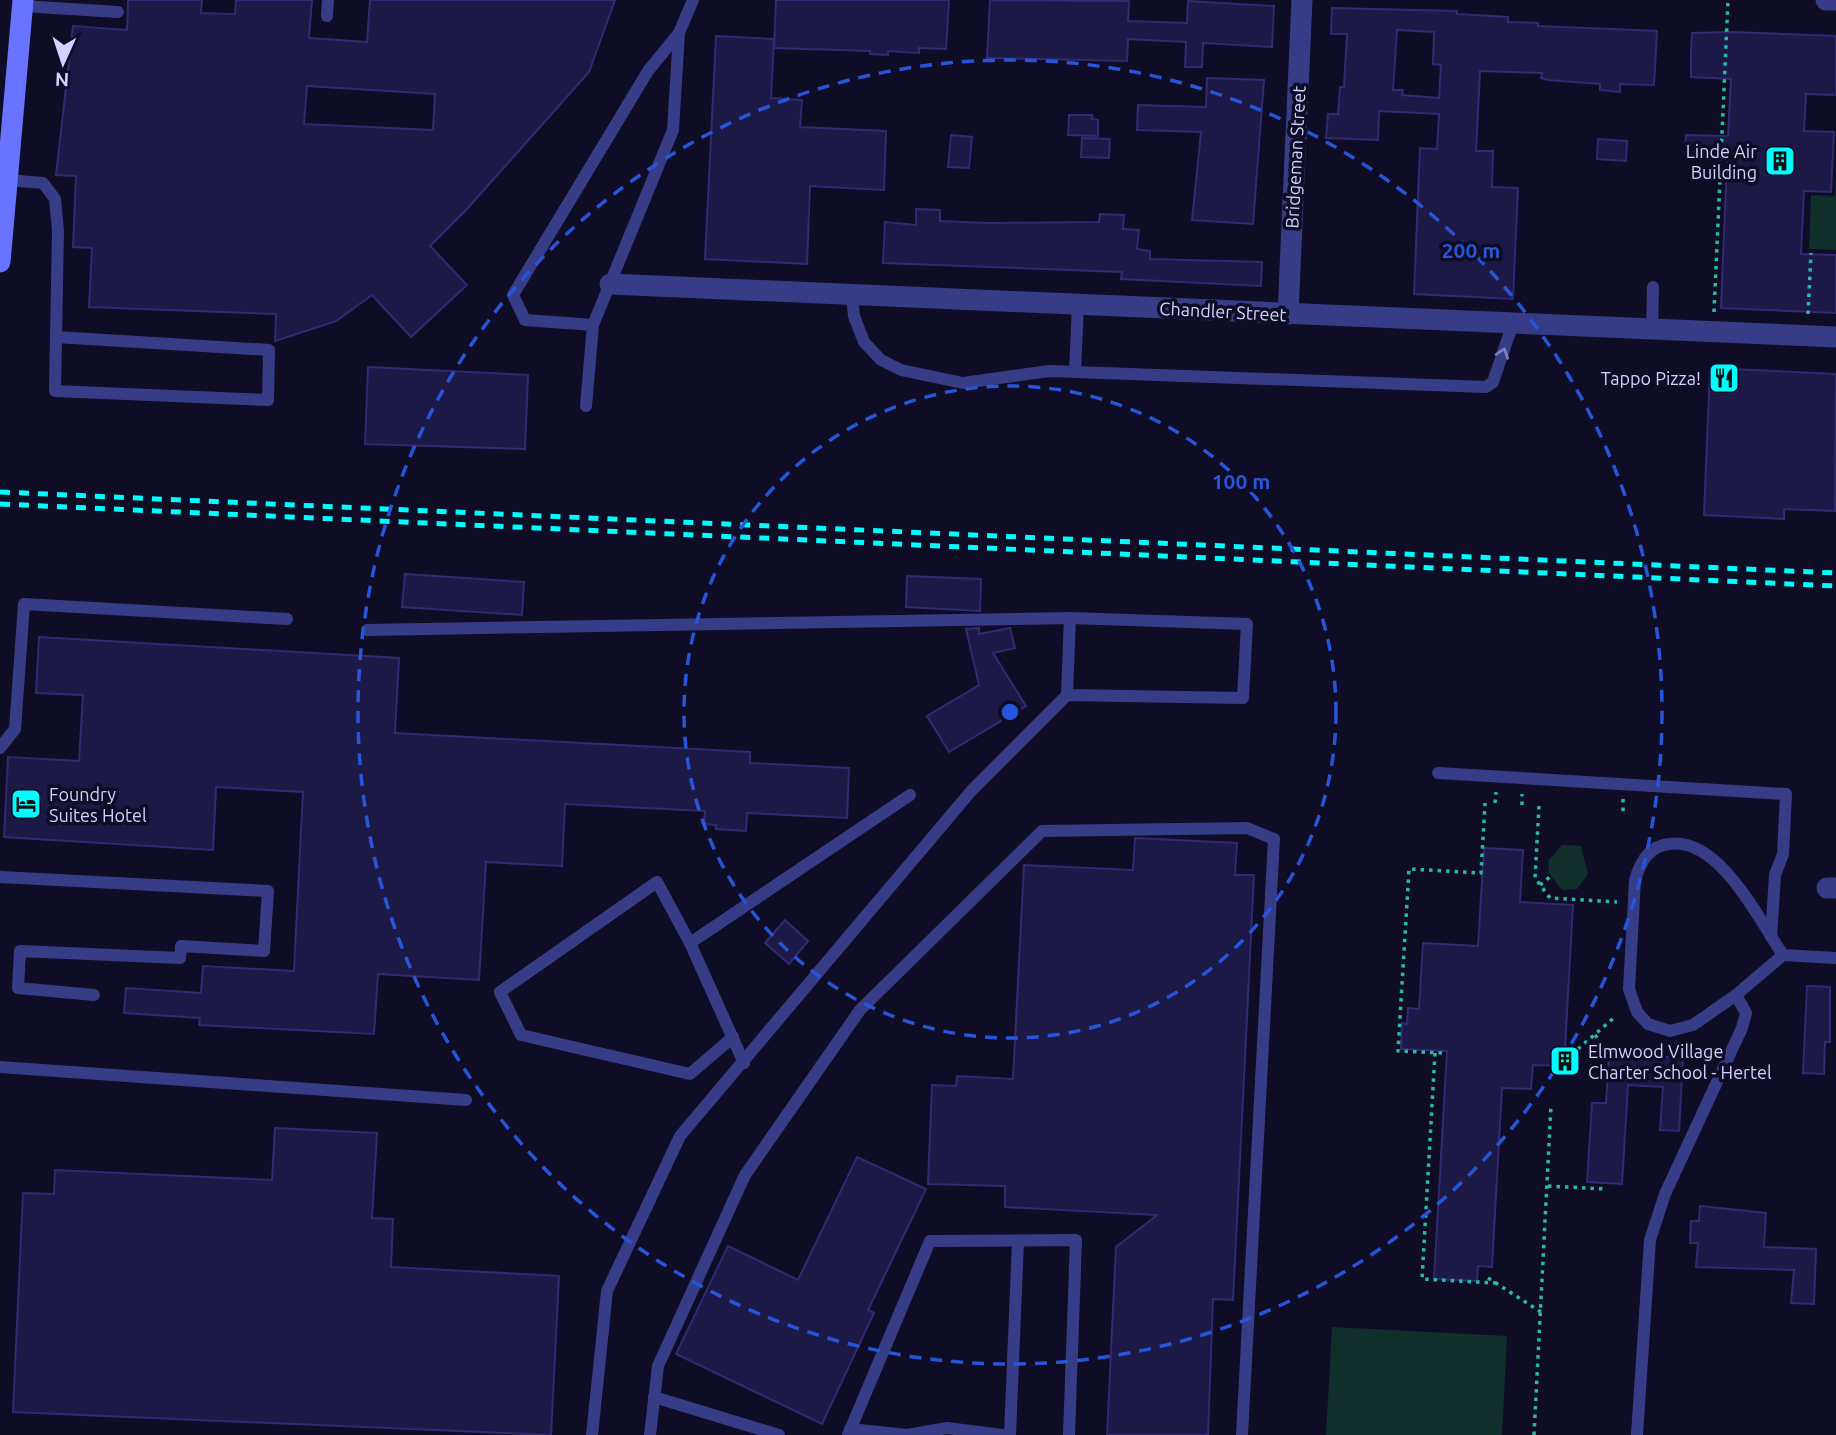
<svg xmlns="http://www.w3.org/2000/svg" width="1836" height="1435" viewBox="0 0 1836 1435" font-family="Ubuntu,sans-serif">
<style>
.green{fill:#102f2b}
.building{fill:#1d1946;stroke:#312a73;stroke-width:2;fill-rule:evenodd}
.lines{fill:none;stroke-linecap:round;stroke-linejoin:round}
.path{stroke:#2abaa3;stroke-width:3.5;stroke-dasharray:3.5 5;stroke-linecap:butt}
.lane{stroke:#373c86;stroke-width:12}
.street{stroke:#373c86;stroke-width:21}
.secondary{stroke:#6874ff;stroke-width:21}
.rail{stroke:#00fcfc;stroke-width:5;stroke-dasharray:10 9;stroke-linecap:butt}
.oneway{stroke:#7d7fbc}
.ring{fill:none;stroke:#2655da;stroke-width:3.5;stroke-dasharray:12 9}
.labels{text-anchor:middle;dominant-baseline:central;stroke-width:7;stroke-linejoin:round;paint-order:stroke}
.poi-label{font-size:18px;fill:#d2d1ff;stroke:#0f0d25;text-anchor:end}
.street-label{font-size:18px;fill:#d2d1ff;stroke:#0f0d25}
.centre{fill:#2655da;stroke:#0f0d25;stroke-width:3.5}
.ring-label{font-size:21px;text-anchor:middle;font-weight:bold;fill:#2655da;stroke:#0f0d25;stroke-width:7;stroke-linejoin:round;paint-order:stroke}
</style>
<rect width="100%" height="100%" fill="#0f0d25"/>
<g class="green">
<polygon points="1836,170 1836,250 1809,249 1811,195 1835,196"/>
<polygon points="1562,845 1581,846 1588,874 1577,889 1562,890 1549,873 1548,861"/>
<polygon points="1332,1327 1507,1336 1502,1435 1326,1435"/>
</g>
<g class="building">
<path d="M 128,0 L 202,0 L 201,13 L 235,14 L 236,0 L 312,0 L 309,38 L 367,42 L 370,0 L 615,0 L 589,72 L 467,209 L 430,246 L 467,285 L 411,337 L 372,295 L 336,321 L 275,341 L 276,314 L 89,307 L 92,248 L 73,247 L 76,176 L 56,175 L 73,26 L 127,30 ZM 307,86 L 435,94 L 433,130 L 304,124 Z"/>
<polygon points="776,0 949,0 946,49 919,48 919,53 888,51 888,55 870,54 870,51 774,48"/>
<polygon points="990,0 1129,1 1128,21 1187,23 1188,1 1274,6 1272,47 1203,43 1202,67 1185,67 1186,42 1128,39 1127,61 987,58"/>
<path d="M 1332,8 L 1457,11 L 1457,14 L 1508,17 L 1508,22 L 1538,23 L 1538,26 L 1657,31 L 1654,85 L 1620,84 L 1620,92 L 1600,90 L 1600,84 L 1548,80 L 1541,78 L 1542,73 L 1480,71 L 1476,151 L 1493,151 L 1492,187 L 1518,188 L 1513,299 L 1414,294 L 1420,148 L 1437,149 L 1439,114 L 1379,111 L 1378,140 L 1326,138 L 1328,114 L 1338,114 L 1340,87 L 1344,87 L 1347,34 L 1331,34 ZM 1397,30 L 1434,32 L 1433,64 L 1441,65 L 1439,98 L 1402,95 L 1403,90 L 1393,90 Z"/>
<polygon points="1732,32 1836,36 1836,95 1806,94 1804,131 1834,132 1831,192 1804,191 1801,254 1836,255 1836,313 1721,308 1727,160 1685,158 1686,135 1728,136 1731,79 1691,77 1691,52 1692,33"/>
<polygon points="716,36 774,39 771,98 802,100 800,127 886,131 884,190 810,186 807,264 705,259"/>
<polygon points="1207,78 1264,80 1253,224 1192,220 1201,132 1137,130 1138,105 1206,107"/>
<polygon points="1069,115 1092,115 1092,119 1098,120 1098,136 1068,135"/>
<polygon points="951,135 972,137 969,168 948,167"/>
<polygon points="1082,138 1110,139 1109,158 1081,157"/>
<polygon points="1598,139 1627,141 1626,161 1597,159"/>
<polygon points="916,209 940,210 940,221 984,223 1099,222 1100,214 1124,215 1123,229 1139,230 1137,249 1150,251 1150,259 1262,262 1261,286 1121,279 1122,272 883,263 885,222 916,225"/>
<polygon points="368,367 528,375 525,449 365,444"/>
<polygon points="1710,368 1836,374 1835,511 1784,509 1784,519 1704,515"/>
<polygon points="405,574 524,582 522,615 402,607"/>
<polygon points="907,576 981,579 980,611 906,607"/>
<polygon points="979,628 979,634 1010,628 1015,648 993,653 1026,706 949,752 927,716 979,685 966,629"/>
<polygon points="39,637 399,658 395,733 750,752 750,763 849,768 847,818 747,813 746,831 716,829 716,825 704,824 705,811 565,804 562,866 486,862 479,980 378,974 374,1034 199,1025 200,1018 124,1013 126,988 201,993 203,966 294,971 303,792 216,787 213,850 4,837 8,757 79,761 83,695 36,693"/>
<polygon points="1135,838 1237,843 1235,875 1254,875 1233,1300 1213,1299 1208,1435 1107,1435 1116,1247 1157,1215 1005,1207 1005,1186 928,1184 932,1085 956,1086 957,1076 1013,1079 1024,865 1133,870"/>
<polygon points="1484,848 1523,850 1520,902 1573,905 1564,1066 1533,1065 1531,1089 1502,1088 1492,1267 1478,1266 1477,1281 1434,1279 1447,1051 1401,1049 1402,1023 1407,1024 1408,1008 1419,1009 1423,943 1478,946"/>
<polygon points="785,920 808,941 789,964 765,943"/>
<polygon points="1807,986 1830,987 1830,1042 1825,1042 1824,1074 1803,1073"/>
<polygon points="1614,1054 1683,1058 1679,1131 1660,1130 1663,1087 1628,1085 1622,1184 1587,1182 1592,1103 1606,1103 1609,1057"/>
<polygon points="275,1128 377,1133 372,1218 393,1219 391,1267 559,1276 551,1435 13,1412 23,1193 54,1194 55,1170 272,1180"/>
<polygon points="857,1157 926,1189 868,1310 874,1313 822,1424 676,1354 728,1246 798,1280"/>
<polygon points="1700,1206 1766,1213 1764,1247 1816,1249 1814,1304 1791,1303 1794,1270 1696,1267 1698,1243 1690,1243 1691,1221 1699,1221"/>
</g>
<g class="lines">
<g class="path">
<polyline points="1714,312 1728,0"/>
<polyline points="1808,314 1811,253"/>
<polyline points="1495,803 1496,792"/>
<polyline points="1522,805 1522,794"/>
<polyline points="1539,806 1535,878 1550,898 1617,902"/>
<polyline points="1623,811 1623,799"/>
<polyline points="1540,885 1551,876"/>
<polyline points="1595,1035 1609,1053"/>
<polyline points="1578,1049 1616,1016"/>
<polyline points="1435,1053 1422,1279 1496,1283"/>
<polyline points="1442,1053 1398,1051 1409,869 1481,873 1485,803"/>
<polyline points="1548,1186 1605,1189"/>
<polyline points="1488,1278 1541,1312"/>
<polyline points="1534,1435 1551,1105"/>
</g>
<g class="lane">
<polyline points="22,6 118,12"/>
<polyline points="327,16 328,0"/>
<polyline points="679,33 673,130 593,325 525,320 513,295 648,71 679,33 693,0"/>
<polyline points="7,180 43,183 55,199 58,231 55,391 268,400 269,350 56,337"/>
<polyline points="852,294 854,316 864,342 881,360 901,370 963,383 1049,371 1486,387 1493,382 1513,323"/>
<polyline points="1652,329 1653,287"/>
<polyline points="1075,372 1078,304"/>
<polyline points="586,406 593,325"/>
<polyline points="367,630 1070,618"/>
<polyline points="0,748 15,729 24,604 287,619"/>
<polyline points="1438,773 1786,794 1783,854 1775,875 1771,937"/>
<polyline points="0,877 268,891 264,951 181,946 180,958 20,951 18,988 94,995"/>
<polyline points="690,943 657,882 500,992 521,1035 690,1074 733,1037"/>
<path d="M 1783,955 C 1759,920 1720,837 1669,844 C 1649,846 1640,862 1635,880 L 1629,989 L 1637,1012 L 1648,1024 L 1670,1031 L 1693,1025 L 1736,995 L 1783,955 L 1836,958"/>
<polyline points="744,1063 690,943 910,795"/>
<polyline points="0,1067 466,1100"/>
<polyline points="654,1397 779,1435"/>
<polyline points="850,1429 907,1435 947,1428 1002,1435"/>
<polyline points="592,1435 607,1291 680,1136 972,790 1067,695 1070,618 1247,624 1243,698 1067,695"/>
<polyline points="650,1435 658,1366 745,1175 860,1010 1042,831 1247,828 1274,839 1242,1435"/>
<polyline points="848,1435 930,1241 1076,1240 1069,1435"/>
<polyline points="1010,1435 1018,1241"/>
<polyline points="1637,1435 1650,1240 1665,1194 1742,1028 1746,1013 1736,995"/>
</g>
<g class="street">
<polyline points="1826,0 1836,0"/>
<polyline points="610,284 1836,337"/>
<polyline points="1288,314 1302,0"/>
<polyline points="1827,888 1836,888"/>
</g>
<polyline class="secondary" points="0,262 23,0"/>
<g class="rail">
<polyline points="0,492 1836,573"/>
<polyline points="0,504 1836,586"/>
</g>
</g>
<defs><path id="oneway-chevron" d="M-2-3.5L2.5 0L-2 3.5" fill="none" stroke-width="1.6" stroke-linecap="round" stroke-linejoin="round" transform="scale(1.75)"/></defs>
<use class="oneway" href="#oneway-chevron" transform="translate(1503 353) rotate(-71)"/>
<g class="ring">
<circle cx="1010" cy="712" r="326"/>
<circle cx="1010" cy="712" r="652"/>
</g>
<defs>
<g id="building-square" transform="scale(1.575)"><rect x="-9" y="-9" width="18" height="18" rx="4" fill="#00fcfc" stroke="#0f0d25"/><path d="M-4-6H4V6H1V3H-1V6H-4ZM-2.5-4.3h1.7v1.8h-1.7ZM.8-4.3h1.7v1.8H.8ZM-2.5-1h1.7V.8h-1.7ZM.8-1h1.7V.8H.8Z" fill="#111"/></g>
<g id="restaurant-square" transform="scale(1.575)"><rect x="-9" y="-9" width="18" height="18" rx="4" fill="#00fcfc" stroke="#0f0d25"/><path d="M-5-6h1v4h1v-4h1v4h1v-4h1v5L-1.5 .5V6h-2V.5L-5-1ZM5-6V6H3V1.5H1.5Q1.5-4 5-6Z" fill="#111"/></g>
<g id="hotel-square" transform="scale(1.575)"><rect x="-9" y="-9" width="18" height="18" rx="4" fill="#00fcfc" stroke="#0f0d25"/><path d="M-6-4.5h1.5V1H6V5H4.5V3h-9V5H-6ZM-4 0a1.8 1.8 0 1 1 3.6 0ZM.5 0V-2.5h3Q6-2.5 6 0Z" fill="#111"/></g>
</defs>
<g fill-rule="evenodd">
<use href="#building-square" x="1780" y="161"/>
<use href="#restaurant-square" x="1724" y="378"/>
<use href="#hotel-square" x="26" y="804"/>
<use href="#building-square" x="1565" y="1061"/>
</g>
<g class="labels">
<g class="poi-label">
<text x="1757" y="151">Linde Air<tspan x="1757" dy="21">Building</tspan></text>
<text x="1701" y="378">Tappo Pizza!</text>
<text x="49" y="794" text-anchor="start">Foundry<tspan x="49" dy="21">Suites Hotel</tspan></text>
<text x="1588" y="1051" text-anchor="start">Elmwood Village<tspan x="1588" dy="21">Charter School - Hertel</tspan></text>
</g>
<g class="street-label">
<text transform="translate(1295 157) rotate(-87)">Bridgeman Street</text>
<text transform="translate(1223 311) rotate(3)">Chandler Street</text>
</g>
</g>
<circle cx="1010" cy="712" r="10" class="centre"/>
<g class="ring-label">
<text x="1471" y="258">200 m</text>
<text x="1241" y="489">100 m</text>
</g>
<g transform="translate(63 63) rotate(183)" stroke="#0f0d25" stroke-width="5" paint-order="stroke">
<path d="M0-5L12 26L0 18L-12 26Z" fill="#d2d1ff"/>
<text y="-10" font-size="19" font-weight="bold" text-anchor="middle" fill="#d2d1ff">N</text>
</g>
</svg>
